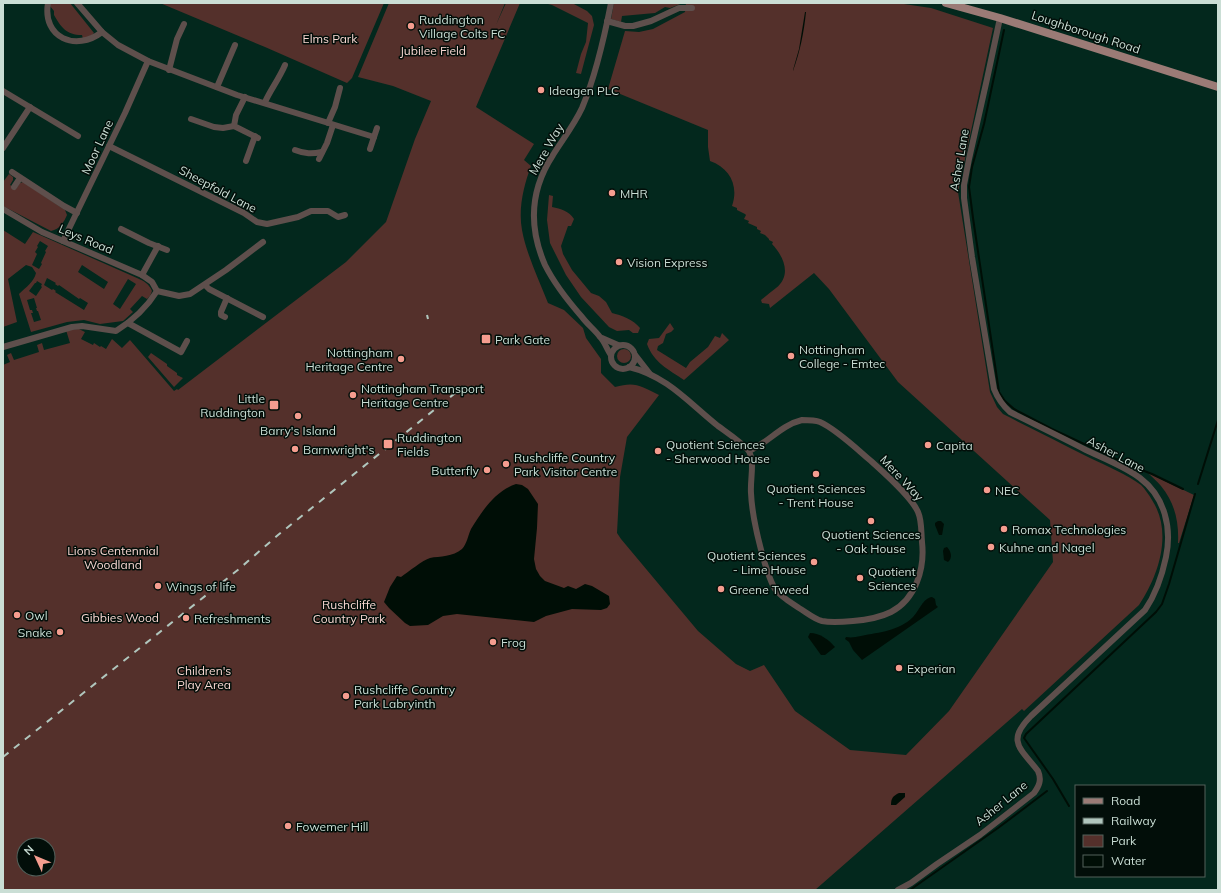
<svg xmlns="http://www.w3.org/2000/svg" width="1221" height="893" viewBox="0 0 1221 893" font-family="Mulish,sans-serif">
<style>
.green{fill:#54302b;fill-rule:evenodd}
.water{fill:#000e06}
.lines{fill:none;stroke-linecap:round;stroke-linejoin:round}
.stream{stroke:#000e06;stroke-width:2}
.minor{stroke:#5e4f4c;stroke-width:6}
.major{stroke:#9b7b76;stroke-width:8}
.rail{stroke:#b0c6bd;stroke-width:2;stroke-dasharray:7 7;stroke-linecap:butt}
.poi-dot{fill:#f59d8f;stroke:#020e09;stroke-width:1.5}
.labels{text-anchor:middle;dominant-baseline:central;stroke-width:3;stroke-linejoin:round;paint-order:stroke}
.poi-label{font-size:12px;fill:#caded5;stroke:#020e09;text-anchor:start}
.street-label{font-size:12px;fill:#caded5;stroke:#020e09}
.park-label{font-size:12px;fill:#f7d6d1;stroke:#020e09}
</style>
<rect width="100%" height="100%" fill="#03281d"/>
<g class="green">
<path d="M 51,3 L 70,3 L 94,33 L 92,35 L 83,39 L 82,35 C 66,35 61,27 54,15 L 54,11 L 50,6 Z"/>
<polygon points="160,3 384,3 352,78 347,83 265,47"/>
<path d="M 389,3 L 505,3 L 496,25 L 506,3 L 520,3 L 476,107 L 534,144 L 524,160 L 531,166 C 524,185 518,208 522,230 C 526,253 539,280 548,303 L 564,310 L 583,328 L 586,338 L 601,359 L 601,373 L 615,387 C 635,381 641,386 659,395 L 627,437 L 620,477 L 617,533 L 621,539 L 698,631 L 736,664 L 750,671 L 764,665 L 795,711 L 850,750 L 906,755 L 949,711 L 1053,562 L 1050,520 L 898,382 L 829,289 L 814,273 L 770,308 L 769,304 L 762,303 L 761,300 C 766,296 771,292 776,288 C 792,275 784,257 772,244 L 773,242 L 769,240 L 769,239 L 765,235 L 760,233 L 761,231 L 757,229 L 757,227 L 748,223 L 749,221 L 744,219 L 746,215 L 745,214 L 737,210 L 737,208 L 732,206 C 739,186 730,168 710,161 L 708,147 L 708,130 L 608,89 L 625,31 L 639,32 L 653,29 L 685,12 L 686,3 L 897,3 L 931,8 L 993,28 L 958,192 L 990,392 L 997,407 L 1003,414 C 1032,429 1061,443 1090,458 C 1107,466 1126,474 1141,485 C 1145,489 1149,495 1152,500 C 1173,532 1159,575 1139,605 L 1024,711 L 1022,709 L 815,890 L 3,890 L 3,365 L 10,362 L 7,355 L 11,353 L 14,360 L 39,352 L 37,345 L 42,343 L 44,350 L 70,343 L 66,330 L 79,329 L 85,332 L 81,339 L 93,345 L 94,343 L 100,347 L 101,346 L 106,349 L 112,339 L 122,348 L 130,340 L 174,391 L 177,389 L 178,390 L 346,262 L 386,222 L 415,139 L 431,101 L 393,86 L 358,77 ZM 24,845 L 48,845 L 48,869 L 24,869 Z"/>
<polygon points="544,3 572,3 587,11 592,16 594,25 581,74 576,73 581,54 586,42 588,23 552,5"/>
<polygon points="614,3 683,3 670,8 665,7 655,13 622,16 621,22 611,19"/>
<path d="M 9,174 L 13,177 L 13,180 L 10,185 L 16,189 L 20,183 L 23,182 L 65,210 L 67,215 C 64,222 60,229 51,231 L 3,206 L 3,182 Z"/>
<path d="M 549,195 L 553,196 L 552,207 C 561,209 569,211 574,219 L 571,226 L 568,226 L 561,246 L 563,254 L 572,270 L 591,293 L 599,296 L 606,302 L 612,313 C 621,315 634,320 640,328 L 638,333 L 633,333 L 629,330 L 617,331 L 609,327 L 581,297 L 566,275 L 550,243 L 547,220 Z"/>
<path d="M 3,230 L 25,244 L 33,232 L 137,278 C 144,281 149,284 152,291 L 150,296 L 147,299 L 142,296 L 130,309 L 133,312 L 123,321 L 100,324 L 84,320 L 67,322 L 31,332 L 19,294 C 26,287 34,282 36,273 L 32,267 L 26,265 L 8,279 L 17,322 L 3,327 ZM 40,241 L 48,246 L 45,251 L 46,252 L 41,263 L 42,264 L 39,269 L 32,265 L 37,254 L 35,252 L 38,247 L 37,246 ZM 82,265 L 108,282 L 104,289 L 78,272 ZM 47,278 L 56,283 L 55,284 L 58,286 L 59,285 L 79,299 L 80,298 L 88,303 L 84,310 L 55,292 L 56,291 L 53,289 L 52,290 L 44,285 ZM 128,279 L 136,284 L 120,309 L 113,304 ZM 37,281 L 42,284 L 41,286 L 42,287 L 36,296 L 29,291 L 35,283 L 36,283 ZM 34,298 L 37,308 L 36,308 L 37,311 L 38,311 L 41,320 L 34,322 L 31,313 L 33,313 L 32,310 L 30,310 L 27,300 Z"/>
<path d="M 670,323 L 674,329 L 671,332 L 666,334 L 663,343 L 658,346 L 657,350 L 686,368 L 690,362 L 708,347 L 715,336 L 720,338 L 722,333 L 729,340 L 684,380 C 668,369 654,363 647,344 L 649,339 L 659,338 Z"/>
<circle cx="624" cy="356" r="7"/>
<polygon points="151,353 167,364 167,366 177,373 177,375 183,378 174,387 148,357"/>
<path d="M 1148,473 L 1194,495 L 1179,543 L 1178,543 C 1179,522 1175,503 1161,486 C 1157,481 1152,477 1148,473 Z"/>
</g>
<g class="water">
<path d="M 805,12 L 806,12 C 804,32 800,52 793,71 L 793,70 L 799,49 Z"/>
<path d="M 516,484 L 522,485 L 528,489 L 538,504 L 537,528 L 534,559 L 536,569 L 540,576 L 545,581 L 564,588 L 568,586 L 576,589 L 585,584 L 592,586 L 609,596 L 610,604 L 607,608 L 601,610 L 572,609 L 546,616 L 534,622 L 457,614 L 443,616 L 428,625 L 410,626 L 405,623 L 389,608 L 384,602 L 390,587 L 397,576 L 401,577 C 408,572 423,560 430,558 C 440,556 453,557 462,549 C 467,544 468,535 471,529 C 482,511 495,491 516,484 Z"/>
<polygon points="938,521 941,521 944,524 942,535 939,535 935,525 935,523"/>
<path d="M 947,547 C 951,551 953,558 948,562 L 944,560 L 943,551 L 944,548 Z"/>
<path d="M 932,597 L 935,599 L 936,605 L 938,607 L 862,660 L 853,650 L 849,642 L 845,639 L 846,637 C 852,638 855,637 861,636 C 880,632 899,631 913,617 C 919,611 923,598 932,597 Z"/>
<path d="M 810,633 C 820,633 829,640 835,647 L 825,655 L 821,655 L 808,637 Z"/>
<path d="M 899,793 L 905,793 L 905,797 L 896,805 L 891,805 C 891,798 893,796 899,793 Z"/>
</g>
<g class="lines">
<g class="stream">
<polyline points="1004,30 984,124 972,167 969,187 973,218 999,392 1005,401 1014,409 1052,429 1129,465 1152,474 1183,489"/>
<polyline points="1198,484 1218,420"/>
<polyline points="1069,806 1053,779 1024,738 1026,734 1156,612 1162,604 1169,584 1195,494"/>
<polyline points="910,890 998,828 1047,791"/>
</g>
<g class="minor">
<path d="M 48,3 C 42,38 76,52 102,32"/>
<polyline points="77,3 102,32 118,45 148,61 237,95 374,137"/>
<path d="M 611,3 C 604,39 596,75 582,108 C 574,125 563,139 553,155 C 530,190 528,226 545,265 C 554,283 568,301 582,317 C 587,324 595,330 600,337 C 605,342 607,350 611,355"/>
<polyline points="607,21 625,26 633,26 651,21 679,8 692,8"/>
<polyline points="169,70 177,39 184,24"/>
<polyline points="217,87 235,45"/>
<polyline points="3,91 78,136"/>
<polyline points="245,97 236,115 234,126 258,138"/>
<path d="M 265,102 C 271,89 279,79 285,65"/>
<polyline points="191,119 214,127 223,128 234,126"/>
<polyline points="328,123 335,107 340,88"/>
<polyline points="109,146 244,213 257,222 267,224 298,217 311,211 328,211 338,217 345,215"/>
<polyline points="3,148 30,107"/>
<polyline points="370,149 377,128"/>
<path d="M 295,150 C 305,154 312,154 322,152"/>
<polyline points="319,159 327,143 333,125"/>
<polyline points="246,161 255,136"/>
<polyline points="12,172 64,206 77,213"/>
<polyline points="14,187 20,178"/>
<polyline points="3,209 42,232 142,275 152,282 157,291"/>
<polyline points="121,229 149,243 167,250"/>
<polyline points="63,241 125,113 148,61"/>
<polyline points="142,275 158,246"/>
<polyline points="205,285 209,289 263,317"/>
<polyline points="157,291 179,296 190,294 226,270 263,242"/>
<polyline points="225,317 221,315 221,312 227,298"/>
<polyline points="128,323 181,352 187,341"/>
<polyline points="602,338 618,345"/>
<circle cx="623" cy="357" r="12"/>
<path d="M 3,347 L 72,327 L 82,326 L 116,331 C 132,321 147,307 157,291"/>
<polyline points="636,356 650,374"/>
<path d="M 629,367 C 667,376 689,403 718,426 C 729,434 740,441 749,451"/>
<path d="M 802,420 C 808,420 815,420 820,422 C 836,429 858,450 871,461 C 884,473 911,496 918,512 C 922,521 921,532 922,542 C 925,568 916,599 891,612 C 879,618 865,620 853,621 C 843,622 831,623 822,621 C 814,619 806,612 799,608 C 790,602 781,597 775,589 C 770,581 768,572 765,564 C 758,540 752,517 751,493 C 750,479 755,463 749,451 C 768,443 781,425 802,420 Z"/>
<path d="M 898,890 L 911,883 L 937,864 L 980,835 L 1034,793 C 1039,786 1042,780 1038,771 C 1020,748 1006,741 1031,716 L 1145,610 C 1156,594 1162,576 1166,557 C 1172,528 1165,497 1140,478 C 1126,467 1103,458 1086,450 C 1061,437 1036,425 1010,412 C 1002,405 998,399 994,389 L 972,257 L 964,198 L 964,185 L 969,159 L 987,79 L 1000,18"/>
</g>
<polyline class="major" points="946,3 1000,18 1218,87"/>
<g class="rail">
<polyline points="427,315 428,319"/>
<polyline points="3,757 239,569 278,535 459,390"/>
</g>
</g>
<g class="poi-dot">
<circle cx="411" cy="26" r="4"/>
<circle cx="541" cy="90" r="4"/>
<circle cx="612" cy="193" r="4"/>
<circle cx="619" cy="262" r="4"/>
<rect x="481" y="334" width="10" height="10" rx="2"/>
<circle cx="791" cy="356" r="4"/>
<circle cx="401" cy="359" r="4"/>
<circle cx="353" cy="395" r="4"/>
<rect x="269" y="400" width="10" height="10" rx="2"/>
<circle cx="298" cy="416" r="4"/>
<rect x="383" y="439" width="10" height="10" rx="2"/>
<circle cx="928" cy="445" r="4"/>
<circle cx="295" cy="449" r="4"/>
<circle cx="658" cy="451" r="4"/>
<circle cx="506" cy="464" r="4"/>
<circle cx="487" cy="470" r="4"/>
<circle cx="816" cy="474" r="4"/>
<circle cx="987" cy="490" r="4"/>
<circle cx="871" cy="521" r="4"/>
<circle cx="1004" cy="529" r="4"/>
<circle cx="991" cy="547" r="4"/>
<circle cx="814" cy="562" r="4"/>
<circle cx="860" cy="578" r="4"/>
<circle cx="158" cy="586" r="4"/>
<circle cx="721" cy="589" r="4"/>
<circle cx="17" cy="615" r="4"/>
<circle cx="186" cy="618" r="4"/>
<circle cx="60" cy="632" r="4"/>
<circle cx="493" cy="642" r="4"/>
<circle cx="899" cy="668" r="4"/>
<circle cx="346" cy="696" r="4"/>
<circle cx="288" cy="826" r="4"/>
</g>
<g class="labels">
<g class="poi-label">
<text x="419" y="19">Ruddington<tspan x="419" dy="14">Village Colts FC</tspan></text>
<text x="549" y="90">Ideagen PLC</text>
<text x="620" y="193">MHR</text>
<text x="627" y="262">Vision Express</text>
<text x="495" y="339">Park Gate</text>
<text x="799" y="349">Nottingham<tspan x="799" dy="14">College - Emtec</tspan></text>
<text x="393" y="352" text-anchor="end">Nottingham<tspan x="393" dy="14">Heritage Centre</tspan></text>
<text x="361" y="388">Nottingham Transport<tspan x="361" dy="14">Heritage Centre</tspan></text>
<text x="265" y="398" text-anchor="end">Little<tspan x="265" dy="14">Ruddington</tspan></text>
<text x="298" y="430" text-anchor="middle">Barry's Island</text>
<text x="397" y="437">Ruddington<tspan x="397" dy="14">Fields</tspan></text>
<text x="666" y="444">Quotient Sciences<tspan x="666" dy="14">- Sherwood House</tspan></text>
<text x="936" y="445">Capita</text>
<text x="303" y="449">Barnwright's</text>
<text x="514" y="457">Rushcliffe Country<tspan x="514" dy="14">Park Visitor Centre</tspan></text>
<text x="479" y="470" text-anchor="end">Butterfly</text>
<text x="816" y="488" text-anchor="middle">Quotient Sciences<tspan x="816" dy="14">- Trent House</tspan></text>
<text x="995" y="490">NEC</text>
<text x="1012" y="529">Romax Technologies</text>
<text x="871" y="534" text-anchor="middle">Quotient Sciences<tspan x="871" dy="14">- Oak House</tspan></text>
<text x="999" y="547">Kuhne and Nagel</text>
<text x="806" y="555" text-anchor="end">Quotient Sciences<tspan x="806" dy="14">- Lime House</tspan></text>
<text x="868" y="571">Quotient<tspan x="868" dy="14">Sciences</tspan></text>
<text x="166" y="586">Wings of life</text>
<text x="729" y="589">Greene Tweed</text>
<text x="25" y="615">Owl</text>
<text x="194" y="618">Refreshments</text>
<text x="52" y="632" text-anchor="end">Snake</text>
<text x="501" y="642">Frog</text>
<text x="907" y="668">Experian</text>
<text x="354" y="689">Rushcliffe Country<tspan x="354" dy="14">Park Labryinth</tspan></text>
<text x="296" y="826">Fowemer Hill</text>
</g>
<g class="street-label">
<text transform="translate(1086 32) rotate(18)">Loughborough Road</text>
<text transform="translate(97 147) rotate(-65)">Moor Lane</text>
<text transform="translate(546 149) rotate(-60)">Mere Way</text>
<text transform="translate(959 160) rotate(-80)">Asher Lane</text>
<text transform="translate(218 189) rotate(28)">Sheepfold Lane</text>
<text transform="translate(86 239) rotate(23)">Leys Road</text>
<text transform="translate(1116 454) rotate(28)">Asher Lane</text>
<text transform="translate(902 478) rotate(47)">Mere Way</text>
<text transform="translate(1001 803) rotate(-39)">Asher Lane</text>
</g>
<g class="park-label">
<text x="330" y="38">Elms Park</text>
<text x="433" y="50">Jubilee Field</text>
<text x="113" y="550">Lions Centennial<tspan x="113" dy="14">Woodland</tspan></text>
<text x="349" y="604">Rushcliffe<tspan x="349" dy="14">Country Park</tspan></text>
<text x="120" y="617">Gibbies Wood</text>
<text x="204" y="670">Children's<tspan x="204" dy="14">Play Area</tspan></text>
</g>
</g>
<rect width="1221" height="893" fill="none" stroke="#caded5" stroke-width="8"/>
<rect x="1075" y="785" width="130" height="92" fill="#020e09" stroke="#52615b"/>
<rect x="1083" y="798" width="20" height="6" fill="#9b7b76" stroke="#52615b"/>
<text x="1111" y="805" font-size="12" fill="#caded5">Road</text>
<rect x="1083" y="818" width="20" height="6" fill="#b0c6bd" stroke="#52615b"/>
<text x="1111" y="825" font-size="12" fill="#caded5">Railway</text>
<rect x="1083" y="835" width="20" height="12" fill="#54302b" stroke="#52615b"/>
<text x="1111" y="845" font-size="12" fill="#caded5">Park</text>
<rect x="1083" y="855" width="20" height="12" fill="#000e06" stroke="#52615b"/>
<text x="1111" y="865" font-size="12" fill="#caded5">Water</text>
<g transform="translate(36 857) rotate(314)"><circle r="19" fill="#020e09" stroke="#52615b"/>
<path d="M0-3L7 15L0 10L-7 15Z" fill="#f59d8f"/>
<text y="-6" font-size="11" font-weight="bold" text-anchor="middle" fill="#caded5">N</text>
</g>
</svg>
